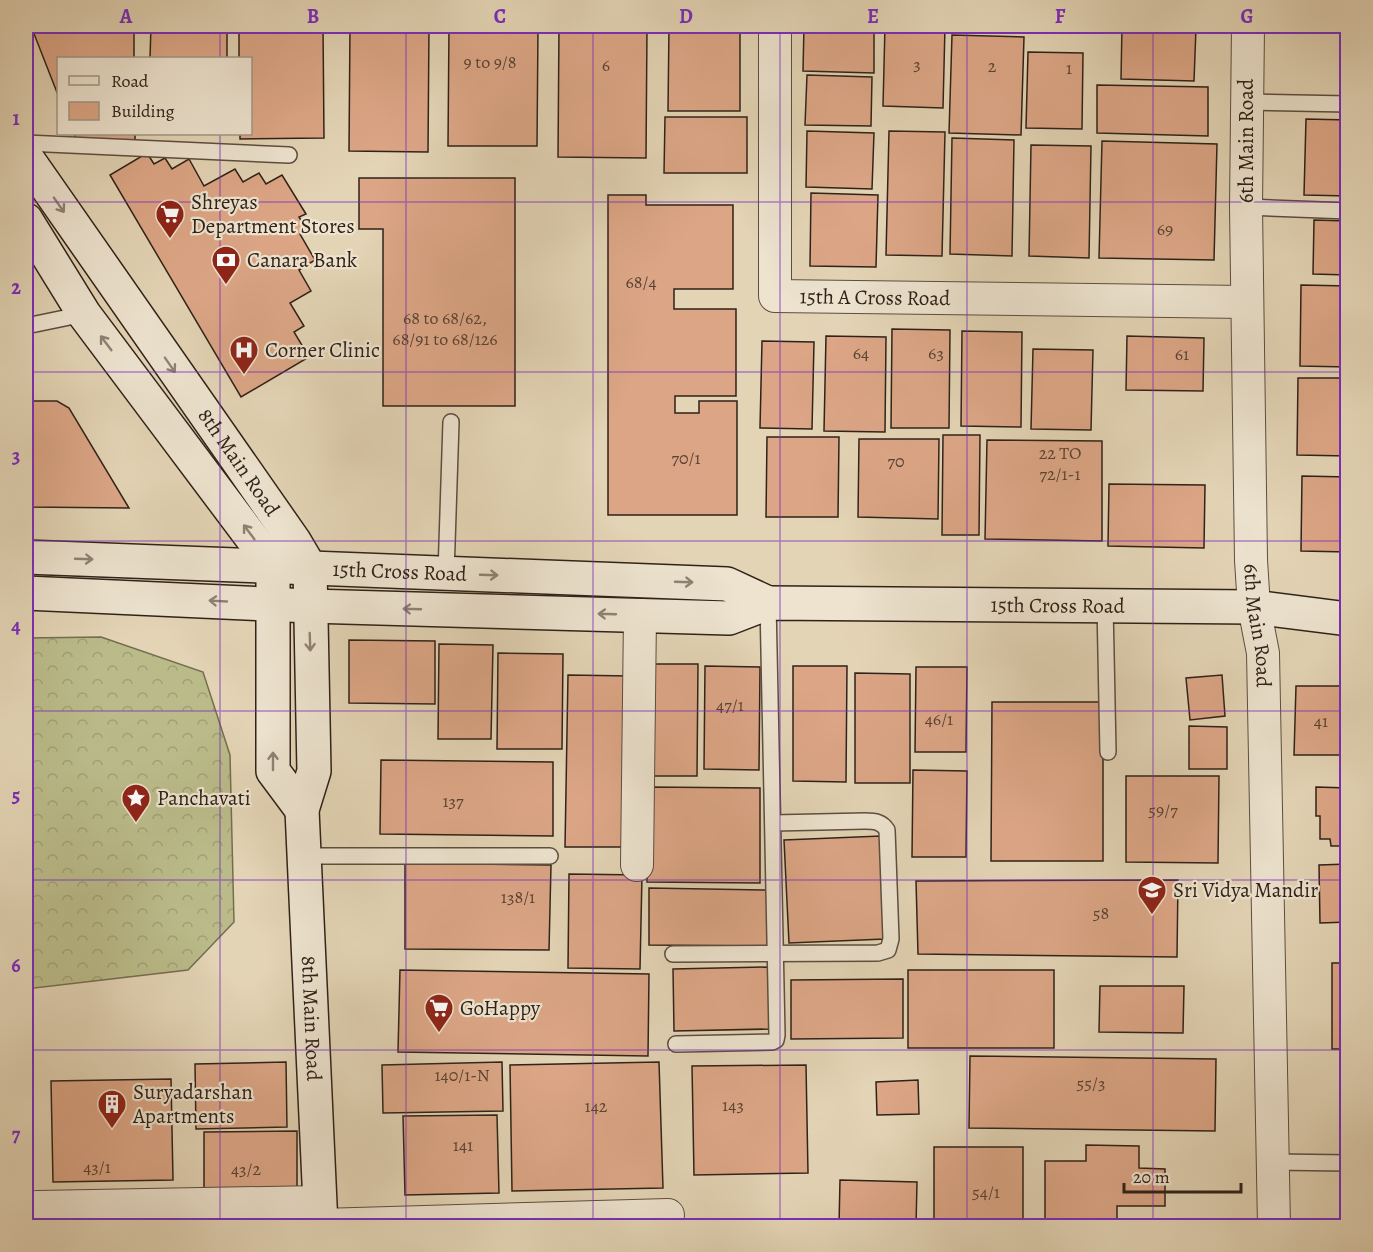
<svg xmlns="http://www.w3.org/2000/svg" width="1373" height="1252" viewBox="0 0 1373 1252" font-family="Alegreya,serif">
<style>
.forest{fill:url(#forest-crowns);stroke:#746e51;stroke-width:1.5}
.building{fill:#dca686;stroke:#2f2219;stroke-width:1.5}
.lines{fill:none;stroke-linecap:round;stroke-linejoin:round}
.lane-casing{stroke:#5c4e40;stroke-width:18}
.street-casing{stroke:#5c4e40;stroke-width:34}
.secondary-casing{stroke:#2f2219;stroke-width:36}
.lane{stroke:#ede3cf;stroke-width:15}
.street{stroke:#ede3cf;stroke-width:32}
.secondary{stroke:#ede3cf;stroke-width:33}
.oneway{stroke:#8e8274}
.grid{fill:none;stroke:#7b2cbf;stroke-width:1.5;stroke-opacity:0.55}
.labels{text-anchor:middle;dominant-baseline:central;stroke-width:4.5;stroke-linejoin:round;paint-order:stroke}
.number-label{font-size:18px;fill:#5a4334}
.street-label{font-size:21px;fill:#2f2219;stroke:#ede3cf}
.poi-label{font-size:21px;fill:#2f2219;stroke:#ede3cf;text-anchor:start}
.neatline{fill:none;stroke:#7b2cbf;stroke-width:2}
.grid-label{font-size:20px;text-anchor:middle;font-weight:bold;fill:#7b2cbf}
</style>
<defs>
<pattern id="forest-crowns" width="20" height="18" patternUnits="userSpaceOnUse" patternTransform="scale(1.5)"><rect width="20" height="18" fill="#babb89"/><path d="M2 6a3 3 0 1 1 6 0M12 15a3 3 0 1 1 6 0" fill="none" stroke="#a0a076"/></pattern>
</defs>
<rect width="100%" height="100%" fill="#e3d4b5"/>
<filter id="stains"><feTurbulence type="fractalNoise" baseFrequency=".00333" numOctaves="4"/><feColorMatrix values="0 0 0 0 .2 0 0 0 0 .09 0 0 0 0 .02 0 0 0 .5 -.17"/></filter>
<radialGradient id="worn" r=".72"><stop offset=".6" stop-color="#630" stop-opacity="0"/><stop offset="1" stop-color="#630" stop-opacity=".3"/></radialGradient>
<polygon class="forest" points="101,637 203,672 230,755 234,922 188,970 26,989 26,638"/>
<g class="building">
<polygon points="31,26 134,26 134,58 58,58 58,95"/>
<polygon points="151,26 227,26 227,58 150,58"/>
<polygon points="239,26 323,26 324,138 240,139 240,134 250,134 250,58 239,58"/>
<polygon points="350,26 429,26 428,152 349,151"/>
<polygon points="449,26 538,27 537,146 448,146"/>
<polygon points="559,26 647,27 646,158 558,157"/>
<polygon points="669,26 740,26 740,111 668,111"/>
<polygon points="804,26 874,26 874,73 803,71"/>
<polygon points="885,26 945,26 943,108 883,106"/>
<polygon points="1122,26 1196,28 1194,81 1121,79"/>
<polygon points="952,35 1024,37 1021,135 949,133"/>
<polygon points="1028,52 1083,53 1082,129 1026,128"/>
<polygon points="807,75 872,77 871,126 805,125"/>
<polygon points="1097,85 1208,87 1208,136 1097,133"/>
<polygon points="665,117 747,117 747,173 664,173"/>
<polygon points="1306,119 1348,120 1348,196 1304,195"/>
<polygon points="807,131 874,133 872,189 806,187"/>
<polygon points="889,131 945,132 942,256 886,255"/>
<polygon points="74,134 135,134 135,140 78,142"/>
<polygon points="952,138 1014,140 1012,256 950,254"/>
<polygon points="1102,141 1217,144 1214,260 1099,258"/>
<polygon points="1031,145 1091,146 1089,258 1029,256"/>
<polygon points="147,153 154,164 165,158 172,169 189,159 204,186 235,169 243,182 259,173 266,184 282,175 306,214 299,217 307,230 300,234 315,260 299,270 311,291 290,303 304,326 294,332 309,357 241,397 110,175"/>
<polygon points="359,178 515,178 515,406 383,406 383,229 359,229"/>
<polygon points="811,193 878,195 876,267 810,266"/>
<polygon points="608,195 646,195 646,205 733,205 733,289 674,289 674,309 736,309 736,396 675,396 675,413 699,413 699,401 737,401 737,515 608,515"/>
<polygon points="1314,220 1348,221 1348,275 1313,274"/>
<polygon points="1301,285 1348,286 1348,367 1300,366"/>
<polygon points="892,329 950,330 949,428 891,428"/>
<polygon points="962,331 1022,332 1021,427 961,426"/>
<polygon points="826,336 886,337 885,432 824,431"/>
<polygon points="1127,336 1204,338 1203,391 1126,390"/>
<polygon points="762,341 814,342 812,429 760,428"/>
<polygon points="1033,349 1093,350 1091,430 1031,429"/>
<polygon points="26,377 33,377 33,401 57,401 69,408 129,508 26,507"/>
<polygon points="1298,378 1348,378 1348,456 1297,455"/>
<polygon points="943,435 980,435 979,535 942,535"/>
<polygon points="767,437 839,437 838,517 766,517"/>
<polygon points="859,439 939,439 938,519 858,517"/>
<polygon points="987,440 1102,441 1102,541 985,539"/>
<polygon points="1302,476 1348,477 1348,552 1301,551"/>
<polygon points="1109,484 1205,485 1204,548 1108,546"/>
<polygon points="349,640 435,641 435,704 349,703"/>
<polygon points="439,644 493,645 491,739 438,739"/>
<polygon points="498,653 563,654 562,749 497,749"/>
<polygon points="646,664 698,664 697,776 645,776"/>
<polygon points="705,666 760,667 759,770 704,769"/>
<polygon points="793,666 847,666 846,782 793,781"/>
<polygon points="916,667 967,667 966,752 915,752"/>
<polygon points="855,673 910,674 910,783 855,783"/>
<polygon points="568,675 630,676 628,847 565,847"/>
<polygon points="1222,675 1225,716 1190,720 1186,678"/>
<polygon points="1296,686 1348,686 1348,755 1294,755"/>
<polygon points="992,702 1103,702 1103,861 991,861"/>
<polygon points="1189,726 1227,727 1227,769 1189,769"/>
<polygon points="381,760 553,762 553,836 380,834"/>
<polygon points="913,770 967,771 966,857 912,857"/>
<polygon points="1126,776 1219,776 1218,863 1126,862"/>
<polygon points="649,787 760,788 760,883 647,882"/>
<polygon points="1316,787 1348,788 1348,846 1331,846 1330,839 1320,839 1320,816 1316,816"/>
<polygon points="881,836 885,939 789,943 784,840"/>
<polygon points="405,863 551,865 549,950 405,949"/>
<polygon points="1348,864 1348,922 1320,923 1319,865"/>
<polygon points="569,874 642,875 640,969 568,968"/>
<polygon points="1178,880 1177,957 918,954 916,881"/>
<polygon points="649,888 769,890 769,946 649,945"/>
<rect x="1332" y="963" width="16" height="86"/>
<polygon points="769,967 770,1029 674,1031 673,969"/>
<polygon points="400,970 649,974 648,1056 398,1052"/>
<rect x="908" y="970" width="146" height="78"/>
<polygon points="903,979 903,1038 791,1039 791,980"/>
<polygon points="1100,986 1184,986 1183,1033 1099,1032"/>
<polygon points="970,1056 1216,1059 1215,1131 969,1128"/>
<polygon points="286,1062 287,1127 196,1129 195,1064"/>
<polygon points="502,1062 503,1111 383,1113 382,1065"/>
<polygon points="659,1062 663,1188 512,1191 510,1065"/>
<polygon points="806,1065 808,1173 694,1175 692,1066"/>
<polygon points="171,1079 173,1180 53,1182 51,1081"/>
<polygon points="918,1080 919,1114 877,1115 876,1082"/>
<polygon points="497,1115 499,1193 405,1195 403,1116"/>
<polygon points="297,1131 297,1193 204,1194 204,1132"/>
<polygon points="1086,1145 1139,1146 1139,1168 1165,1169 1165,1206 1117,1206 1117,1226 1045,1226 1045,1161 1086,1161"/>
<rect x="934" y="1147" width="89" height="79"/>
<polygon points="840,1180 917,1182 916,1226 839,1226"/>
</g>
<g class="lines">
<g class="lane-casing">
<g id="lane">
<polyline points="1246,102 1348,104"/>
<polyline points="26,143 289,155"/>
<polyline points="1246,207 1348,211"/>
<polyline points="26,326 84,314"/>
<polyline points="446,574 451,422"/>
<polyline points="1105,605 1108,752"/>
<polyline points="304,856 550,856"/>
<path d="M 673,954 L 878,953 L 888,950 L 891,939 L 887,830 C 882,822 875,821 865,821 L 773,823"/>
<polyline points="676,1044 772,1042 776,1040 777,1035 768,603"/>
<polyline points="1273,1162 1348,1163"/>
</g>
</g>
<g class="street-casing">
<g id="street">
<path id="s1" d="M 775,26 L 775,296 L 1246,302"/>
<path id="s2" d="M 1248,26 L 1246,207 L 1251,560 L 1254,607 L 1263,653 L 1274,1226"/>
<polyline points="637,865 640,615"/>
<polyline points="37,1207 319,1202"/>
<polyline points="321,1225 668,1215"/>
</g>
</g>
<g class="secondary-casing">
<g id="secondary">
<path id="s3" d="M 26,157 L 294,541 L 310,568 L 314,771 L 302,810 L 321,1226"/>
<polyline points="26,220 84,314 273,566 273,771 302,810"/>
<path id="s4" d="M 26,557 L 727,584 L 768,603"/>
<path id="s5" d="M 26,593 L 310,606 L 729,618 L 768,603 L 1254,607 L 1348,619"/>
</g>
</g>
<use href="#lane" class="lane"/>
<use href="#street" class="street"/>
<use href="#secondary" class="secondary"/>
</g>
<defs><path id="oneway-shaft" d="M-6 0H5M1.5-3L5.5 0L1.5 3" fill="none" stroke-width="1.6" stroke-linecap="round" stroke-linejoin="round" transform="scale(1.5)"/></defs>
<g class="oneway">
<use href="#oneway-shaft" transform="translate(59 205) rotate(55)"/>
<use href="#oneway-shaft" transform="translate(106 343) rotate(-127)"/>
<use href="#oneway-shaft" transform="translate(170 365) rotate(55)"/>
<use href="#oneway-shaft" transform="translate(249 532) rotate(-127)"/>
<use href="#oneway-shaft" transform="translate(84 559) rotate(2)"/>
<use href="#oneway-shaft" transform="translate(489 575) rotate(2)"/>
<use href="#oneway-shaft" transform="translate(684 582) rotate(2)"/>
<use href="#oneway-shaft" transform="translate(218 601) rotate(-177)"/>
<use href="#oneway-shaft" transform="translate(412 609) rotate(-178)"/>
<use href="#oneway-shaft" transform="translate(607 614) rotate(-178)"/>
<use href="#oneway-shaft" transform="translate(310 642) rotate(88)"/>
<use href="#oneway-shaft" transform="translate(273 761) rotate(-90)"/>
</g>
<path class="grid" d="M 220,26 L 220,58M 406,26 L 406,1226M 593,26 L 593,1226M 780,26 L 780,1226M 967,26 L 967,1226M 1153,26 L 1153,1226M 220,134 L 220,1226M 26,202 L 1348,202M 26,372 L 1348,372M 26,541 L 1348,541M 26,711 L 1348,711M 26,880 L 1348,880M 26,1050 L 1348,1050"/>
<defs>
<g id="supermarket-pin" transform="scale(1.5)"><path d="M0 17L-7.5 6A9.5 9.5 0 1 1 7.5 6Z" fill="#8f2418" stroke="#ede3cf"/><path d="M-6-5.5h2.5l.6 2H6L4.5 2H-2.5L-4.4-4H-6ZM-1.5 3.2a1.3 1.3 0 1 0 .1 0ZM3 3.2a1.3 1.3 0 1 0 .1 0Z" fill="#fff"/></g>
<g id="bank-pin" transform="scale(1.5)"><path d="M0 17L-7.5 6A9.5 9.5 0 1 1 7.5 6Z" fill="#8f2418" stroke="#ede3cf"/><path d="M-6-4H6V4H-6ZM0-2.3a2.3 2.3 0 1 0 0 4.6a2.3 2.3 0 1 0 0-4.6Z" fill="#fff"/></g>
<g id="hospital-pin" transform="scale(1.5)"><path d="M0 17L-7.5 6A9.5 9.5 0 1 1 7.5 6Z" fill="#8f2418" stroke="#ede3cf"/><path d="M-5-5h3v3.5h4V-5h3V5h-3V1.5h-4V5h-3Z" fill="#fff"/></g>
<g id="sight-pin" transform="scale(1.5)"><path d="M0 17L-7.5 6A9.5 9.5 0 1 1 7.5 6Z" fill="#8f2418" stroke="#ede3cf"/><path d="M0-6L1.8-2.2L6-1.7L2.9 1.2L3.7 5.4L0 3.3L-3.7 5.4L-2.9 1.2L-6-1.7L-1.8-2.2Z" fill="#fff"/></g>
<g id="school-pin" transform="scale(1.5)"><path d="M0 17L-7.5 6A9.5 9.5 0 1 1 7.5 6Z" fill="#8f2418" stroke="#ede3cf"/><path d="M0-5L7-2L0 1L-7-2ZM-4 1L0 2.5L4 1V4Q0 6-4 4Z" fill="#fff"/></g>
<g id="building-pin" transform="scale(1.5)"><path d="M0 17L-7.5 6A9.5 9.5 0 1 1 7.5 6Z" fill="#8f2418" stroke="#ede3cf"/><path d="M-4-6H4V6H1V3H-1V6H-4ZM-2.5-4.3h1.7v1.8h-1.7ZM.8-4.3h1.7v1.8H.8ZM-2.5-1h1.7V.8h-1.7ZM.8-1h1.7V.8H.8Z" fill="#fff"/></g>
</defs>
<g fill-rule="evenodd">
<use href="#supermarket-pin" x="170" y="214"/>
<use href="#bank-pin" x="226" y="260"/>
<use href="#hospital-pin" x="244" y="350"/>
<use href="#sight-pin" x="136" y="798"/>
<use href="#school-pin" x="1152" y="890"/>
<use href="#supermarket-pin" x="439" y="1008"/>
<use href="#building-pin" x="112" y="1104"/>
</g>
<g class="labels">
<g class="number-label">
<text x="490" y="62">9 to 9/8</text>
<text x="917" y="64">3</text>
<text x="606" y="65">6</text>
<text x="992" y="66">2</text>
<text x="1069" y="68">1</text>
<text x="1165" y="229">69</text>
<text x="641" y="282">68/4</text>
<text x="445" y="318">68 to 68/62,<tspan x="445" dy="21">68/91 to 68/126</tspan></text>
<text x="861" y="353">64</text>
<text x="936" y="353">63</text>
<text x="1182" y="354">61</text>
<text x="1060" y="453">22 TO<tspan x="1060" dy="21">72/1-1</tspan></text>
<text x="686" y="458">70/1</text>
<text x="896" y="461">70</text>
<text x="730" y="705">47/1</text>
<text x="939" y="719">46/1</text>
<text x="1321" y="721">41</text>
<text x="453" y="801">137</text>
<text x="1163" y="810">59/7</text>
<text x="518" y="897">138/1</text>
<text x="1101" y="913">58</text>
<text x="462" y="1075">140/1-N</text>
<text x="1091" y="1083">55/3</text>
<text x="733" y="1105">143</text>
<text x="596" y="1106">142</text>
<text x="463" y="1145">141</text>
<text x="97" y="1167">43/1</text>
<text x="246" y="1169">43/2</text>
<text x="986" y="1192">54/1</text>
</g>
<g class="street-label">
<text transform="translate(1246 141) rotate(-90)">6th Main Road</text>
<text stroke="none"><textPath href="#s1" startOffset="370">15th A Cross Road</textPath></text>
<text stroke="none"><textPath href="#s3" startOffset="372">8th Main Road</textPath></text>
<text stroke="none"><textPath href="#s4" startOffset="374">15th Cross Road</textPath></text>
<text stroke="none"><textPath href="#s5" startOffset="1035">15th Cross Road</textPath></text>
<text stroke="none"><textPath href="#s2" startOffset="600">6th Main Road</textPath></text>
<text stroke="none"><textPath href="#s3" startOffset="952">8th Main Road</textPath></text>
</g>
<g class="poi-label">
<text x="191" y="202">Shreyas<tspan x="191" dy="24">Department Stores</tspan></text>
<text x="247" y="260">Canara Bank</text>
<text x="265" y="350">Corner Clinic</text>
<text x="157" y="798">Panchavati</text>
<text x="1173" y="890">Sri Vidya Mandir</text>
<text x="460" y="1008">GoHappy</text>
<text x="133" y="1092">Suryadarshan<tspan x="133" dy="24">Apartments</tspan></text>
</g>
</g>
<rect width="1373" height="1252" fill="none" stroke="#e3d4b5" stroke-width="66"/>
<rect x="57" y="57" width="195" height="78" fill="#ede3cf" stroke="#a19686" stroke-width="1.5"/>
<rect x="69" y="76" width="30" height="9" fill="#ede3cf" stroke="#a19686" stroke-width="1.5"/>
<text x="111" y="87" font-size="18" fill="#2f2219">Road</text>
<rect x="69" y="102" width="30" height="18" fill="#dca686" stroke="#a19686" stroke-width="1.5"/>
<text x="111" y="117" font-size="18" fill="#2f2219">Building</text>
<path d="M1124 1183v9h117v-9" fill="none" stroke="#2f2219" stroke-width="3"/>
<text x="1133" y="1183" font-size="18" fill="#2f2219" stroke="#ede3cf" stroke-width="4.5" paint-order="stroke">20 m</text>
<rect x="33" y="33" width="1307" height="1186" class="neatline"/>
<g class="grid-label">
<text x="126" y="23">A</text>
<text x="313" y="23">B</text>
<text x="500" y="23">C</text>
<text x="686" y="23">D</text>
<text x="873" y="23">E</text>
<text x="1060" y="23">F</text>
<text x="1247" y="23">G</text>
<text x="16" y="125">1</text>
<text x="16" y="294">2</text>
<text x="16" y="463">3</text>
<text x="16" y="633">4</text>
<text x="16" y="802">5</text>
<text x="16" y="972">6</text>
<text x="16" y="1141">7</text>
</g>
<rect width="100%" height="100%" filter="url(#stains)"/>
<rect width="100%" height="100%" fill="url(#worn)"/>
</svg>
